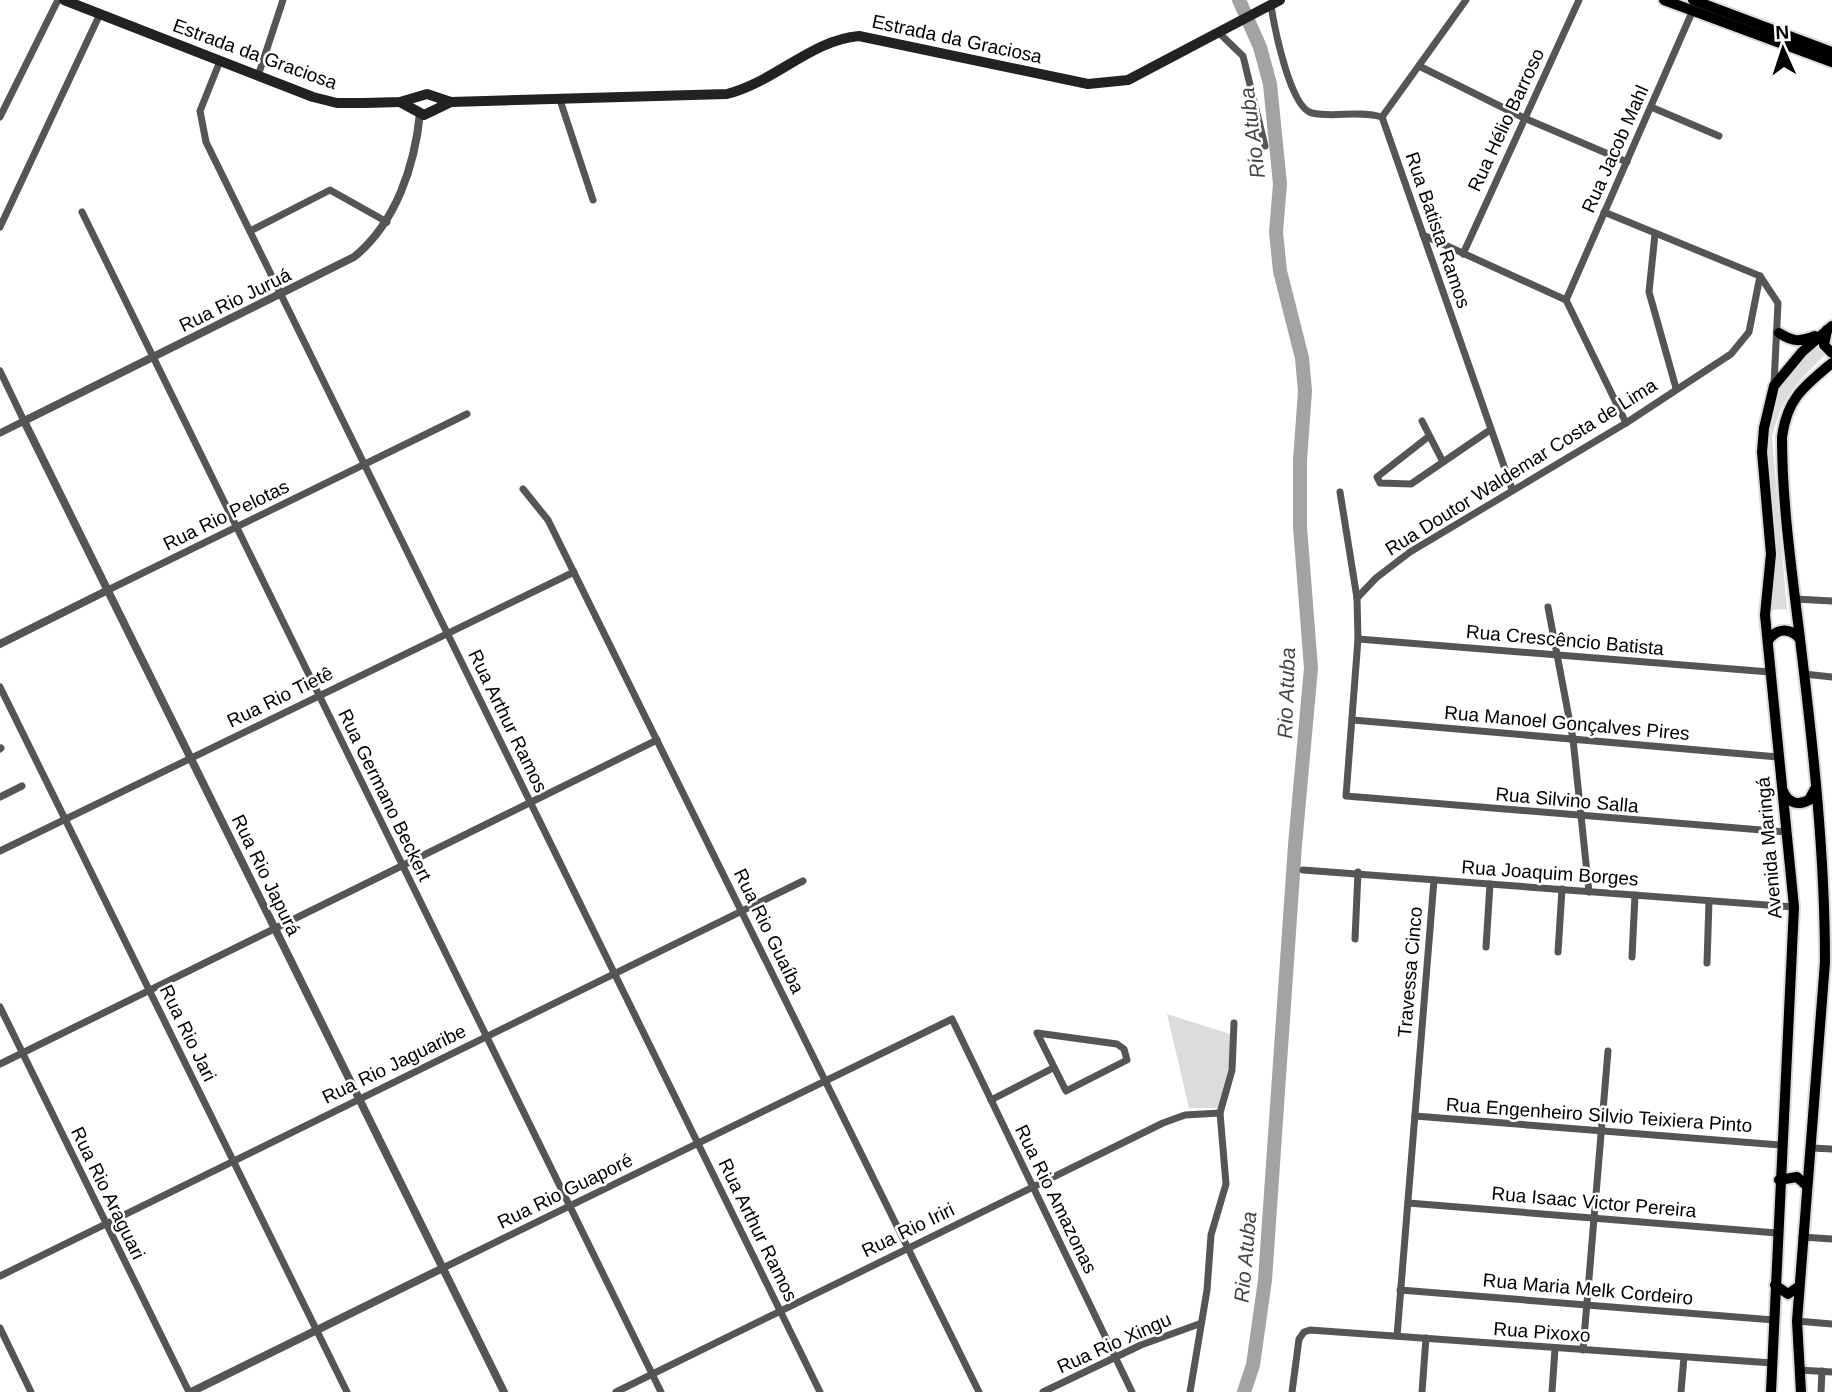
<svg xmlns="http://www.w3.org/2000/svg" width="1832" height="1392" viewBox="0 0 1832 1392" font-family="Arial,sans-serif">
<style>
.green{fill:#dcdcdc}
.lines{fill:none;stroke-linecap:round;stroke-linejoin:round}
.river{stroke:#a3a3a3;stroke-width:14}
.primary-casing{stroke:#dbdbdb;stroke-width:14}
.minor{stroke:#555;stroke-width:7}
.tertiary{stroke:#555;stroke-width:8}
.secondary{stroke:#222;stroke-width:10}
.primary{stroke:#000;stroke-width:10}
.labels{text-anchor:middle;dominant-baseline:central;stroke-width:5;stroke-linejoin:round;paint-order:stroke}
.street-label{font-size:19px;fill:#000;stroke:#fff}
.water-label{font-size:21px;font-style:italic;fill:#444;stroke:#fff}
</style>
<rect width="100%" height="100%" fill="#fff"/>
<g class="green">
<path d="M 1817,343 L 1825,355 C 1796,384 1781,397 1772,437 L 1787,609 L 1770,610 C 1769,590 1776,571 1775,551 C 1772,492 1755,430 1788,375 C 1795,363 1808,353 1817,343 Z"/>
<polygon points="1167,1014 1230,1034 1230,1061 1218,1108 1189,1108"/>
</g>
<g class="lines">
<polyline class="river" points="1239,0 1260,47 1270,84 1280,184 1276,232 1280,271 1302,358 1305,391 1300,460 1300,527 1311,668 1295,845 1265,1280 1253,1365 1244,1392"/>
<g class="primary-casing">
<g id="primary">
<polyline points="1664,0 1832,62"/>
<polyline points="1693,0 1832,52"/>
<polyline points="1827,330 1824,345 1832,353"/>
<path d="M 1779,333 C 1793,342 1800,342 1815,336"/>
<path d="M 1768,641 C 1776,628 1790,627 1800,639"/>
<path d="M 1783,791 C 1788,803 1798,806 1809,800 L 1815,789"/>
<polyline points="1779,1180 1797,1177 1807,1186"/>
<polyline points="1775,1285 1788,1294 1798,1287"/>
<polyline points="1771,1392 1794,907 1765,615 1771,554 1762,452 1764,428 1774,386 1802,352 1832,326"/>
<path d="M 1801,1392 L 1797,1321 L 1825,962 C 1825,854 1813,746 1800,639 C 1792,572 1782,504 1782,437 C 1787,399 1803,387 1832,363"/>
</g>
</g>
<g class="minor">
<polyline points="1466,0 1382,117 1512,489"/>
<path d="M 1271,5 C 1274,26 1290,108 1312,113 C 1335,118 1357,110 1382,117"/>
<polyline points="1218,32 1243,56 1265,146"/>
<polyline points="220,61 200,111 206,142 820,1392"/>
<polyline points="1419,66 1524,118 1627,162"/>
<polyline points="258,76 283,0"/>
<polyline points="560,100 593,200"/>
<polyline points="1651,107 1719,136"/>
<polyline points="0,117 58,0"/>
<polyline points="82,212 661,1392"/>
<polyline points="1604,212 1760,276 1778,303 1774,384"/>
<polyline points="0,227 100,14"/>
<polyline points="250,231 330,190 387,222"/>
<polyline points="1655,234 1649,292 1676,388"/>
<polyline points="1423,235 1566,300 1626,423"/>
<polyline points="1463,254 1579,0"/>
<polyline points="1566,300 1693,10"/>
<polyline points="0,371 24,421 0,433"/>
<polyline points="1422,421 1442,460"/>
<polyline points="1428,437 1377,477 1380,483 1411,484 1490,430"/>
<polyline points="523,489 548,520 979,1392"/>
<polyline points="1340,492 1357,598 1358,639 1346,796 1786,832"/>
<polyline points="108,590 467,414"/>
<polyline points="1357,598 1376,578 1410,552 1626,423 1731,354 1749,332 1760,276"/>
<polyline points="1795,599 1832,601"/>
<polyline points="1548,607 1573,739 1589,892"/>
<polyline points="1358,639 1770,672"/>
<polyline points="1804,674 1832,677"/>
<polyline points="0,687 347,1392"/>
<polyline points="1353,720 1778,757"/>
<polyline points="0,749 1,748"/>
<polyline points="0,797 22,786"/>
<polyline points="0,851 574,572"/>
<polyline points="1303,870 1794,907"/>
<polyline points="1355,939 1358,872"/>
<polyline points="1486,947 1490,884"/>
<polyline points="1558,952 1562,889"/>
<polyline points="1632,957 1635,895"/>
<polyline points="1707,963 1709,901"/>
<polyline points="0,1007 189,1392"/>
<polygon points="1037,1033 1117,1044 1124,1049 1127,1060 1066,1091"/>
<polyline points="0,1064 657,740"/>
<polyline points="991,1100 1053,1068"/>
<polyline points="1415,1116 1781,1145"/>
<polyline points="1811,1148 1832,1149"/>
<polyline points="1408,1203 1777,1233"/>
<polyline points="1802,1237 1832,1239"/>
<polyline points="443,1268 952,1019 1132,1392"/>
<polyline points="0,1276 803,881"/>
<polyline points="1400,1290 1774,1320"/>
<polyline points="1797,1321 1832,1324"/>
<polyline points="0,1328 31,1392"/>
<polyline points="1397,1336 1434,880"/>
<polyline points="1583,1350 1608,1051"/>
<polyline points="1799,1370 1832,1372"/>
<polyline points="616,1392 1163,1123 1185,1115 1220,1113"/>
<polyline points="1043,1392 1141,1345 1199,1324"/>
<polyline points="1190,1392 1207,1290 1211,1235 1226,1184 1220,1113 1232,1070 1234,1023"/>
<polyline points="1292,1392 1299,1339 1304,1332 1310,1330 1772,1363"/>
<polyline points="1422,1392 1426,1338"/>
<polyline points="1552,1392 1555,1349"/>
<polyline points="1681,1392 1684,1357"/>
<polyline points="1821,1392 1822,1371"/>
</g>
<g class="tertiary">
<path d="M 420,113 C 415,165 396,223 354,257 L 24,421 L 504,1392"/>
<polyline points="0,644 108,590"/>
<polyline points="191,1392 443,1268"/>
</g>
<g class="secondary">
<path d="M 64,0 L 313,97 L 337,103 L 364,103 L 400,102 L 427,94 L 451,102 L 727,94 C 775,82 811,40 859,36 L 1088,84 L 1128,80 L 1280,0"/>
<polyline points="400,102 424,115 451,102"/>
</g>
<use href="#primary" class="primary"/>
</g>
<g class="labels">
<g class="street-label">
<text transform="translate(957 39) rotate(12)">Estrada da Graciosa</text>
<text transform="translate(255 54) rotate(20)">Estrada da Graciosa</text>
<text transform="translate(1506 120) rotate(-65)">Rua Hélio Barroso</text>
<text transform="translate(1615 149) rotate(-66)">Rua Jacob Mahl</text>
<text transform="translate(1438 230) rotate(71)">Rua Batista Ramos</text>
<text transform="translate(235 300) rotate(-26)">Rua Rio Juruá</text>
<text transform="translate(1521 467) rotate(-32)">Rua Doutor Waldemar Costa de Lima</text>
<text transform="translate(226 515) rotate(-26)">Rua Rio Pelotas</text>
<text transform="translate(1565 640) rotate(5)">Rua Crescêncio Batista</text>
<text transform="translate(280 697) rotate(-26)">Rua Rio Tietê</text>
<text transform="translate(508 721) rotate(64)">Rua Arthur Ramos</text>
<text transform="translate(1567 723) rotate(5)">Rua Manoel Gonçalves Pires</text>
<text transform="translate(385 795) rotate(64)">Rua Germano Beckert</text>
<text transform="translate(1567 800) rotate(5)">Rua Silvino Salla</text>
<text transform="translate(1769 848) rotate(-95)">Avenida Maringá</text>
<text transform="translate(1550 873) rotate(4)">Rua Joaquim Borges</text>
<text transform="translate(266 875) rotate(64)">Rua Rio Japurá</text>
<text transform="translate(769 931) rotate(64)">Rua Rio Guaíba</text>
<text transform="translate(1410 972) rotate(-85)">Travessa Cinco</text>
<text transform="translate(188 1033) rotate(64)">Rua Rio Jari</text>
<text transform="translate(394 1064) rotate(-26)">Rua Rio Jaguaribe</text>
<text transform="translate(1599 1115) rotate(4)">Rua Engenheiro Silvio Teixiera Pinto</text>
<text transform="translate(565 1191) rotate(-26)">Rua Rio Guaporé</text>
<text transform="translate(108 1193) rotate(64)">Rua Rio Araguari</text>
<text transform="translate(1056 1199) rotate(64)">Rua Rio Amazonas</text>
<text transform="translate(1594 1202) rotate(5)">Rua Isaac Victor Pereira</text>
<text transform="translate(758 1230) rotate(64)">Rua Arthur Ramos</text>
<text transform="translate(908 1230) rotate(-26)">Rua Rio Iriri</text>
<text transform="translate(1588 1289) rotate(5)">Rua Maria Melk Cordeiro</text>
<text transform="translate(1542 1332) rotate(4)">Rua Pixoxo</text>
<text transform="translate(1114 1343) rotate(-24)">Rua Rio Xingu</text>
</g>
<g class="water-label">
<text transform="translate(1252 133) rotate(-97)">Rio Atuba</text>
<text transform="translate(1286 693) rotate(-88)">Rio Atuba</text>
<text transform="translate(1245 1257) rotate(-85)">Rio Atuba</text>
</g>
</g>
<g transform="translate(1783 49) rotate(357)" stroke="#ffffff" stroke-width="5" paint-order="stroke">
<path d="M0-5L12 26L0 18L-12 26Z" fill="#000000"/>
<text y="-10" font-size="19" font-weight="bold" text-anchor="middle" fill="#000000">N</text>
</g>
</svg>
